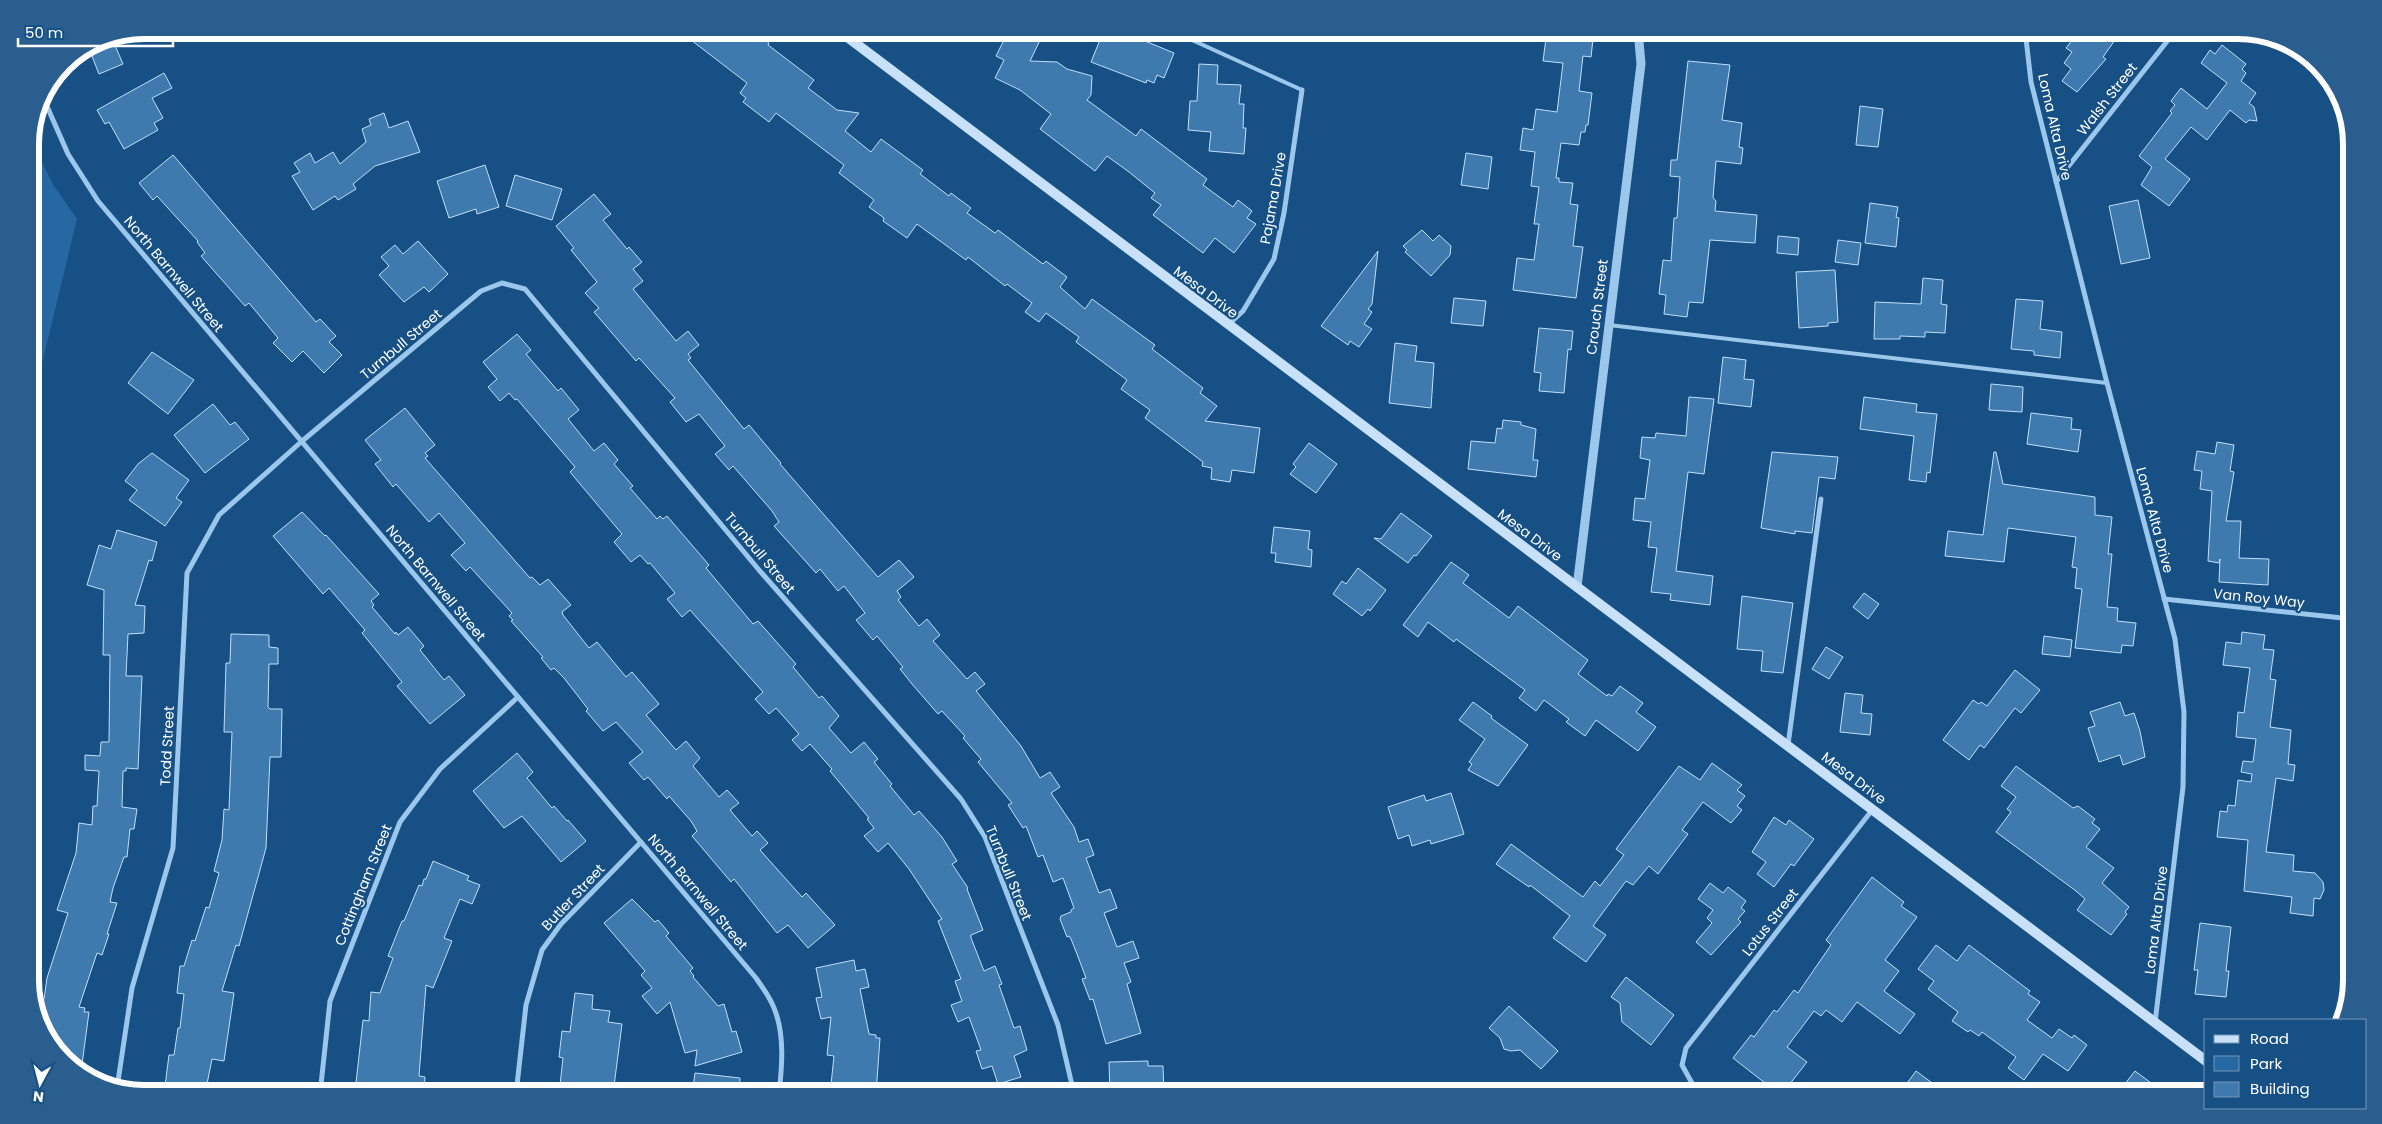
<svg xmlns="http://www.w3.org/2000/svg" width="2382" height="1124" viewBox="0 0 2382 1124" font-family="Poppins,sans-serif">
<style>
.green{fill:#2568a2}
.building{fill:#3f7aae;stroke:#c1dffa}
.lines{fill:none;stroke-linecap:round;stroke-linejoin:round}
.service{stroke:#9bc7ed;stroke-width:4}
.minor{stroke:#9bc7ed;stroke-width:5}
.tertiary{stroke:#9bc7ed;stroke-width:9}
.secondary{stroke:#c8e1f9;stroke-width:10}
.labels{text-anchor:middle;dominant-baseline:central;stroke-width:4.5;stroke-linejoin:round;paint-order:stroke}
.street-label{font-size:14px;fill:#fff;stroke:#175084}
.rim{fill:none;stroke:#fff;stroke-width:6}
</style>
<rect width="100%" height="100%" fill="#175084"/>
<polygon class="green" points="30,139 54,186 77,219 30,413"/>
<g class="building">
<polygon points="678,30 751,30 769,43 768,45 814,80 808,88 837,110 859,113 845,131 871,152 881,139 923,170 920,174 949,196 951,193 971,208 967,213 995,233 998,230 1043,264 1046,261 1067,277 1060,287 1085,309 1092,299 1155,345 1152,349 1203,388 1200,393 1217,406 1205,421 1260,428 1254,473 1232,470 1230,482 1211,479 1212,468 1202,466 1203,462 1145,418 1150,410 1121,389 1127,380 1076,342 1079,337 1046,313 1039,322 1025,312 1032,303 1007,284 1005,286 968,257 966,260 917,224 907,238 883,221 884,218 869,207 874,200 839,173 844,165 776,113 769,122 743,102 746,98 740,93 747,83"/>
<polygon points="1009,30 1045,30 1030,61 1057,62 1067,69 1092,76 1091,95 1087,100 1136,136 1141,129 1207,179 1203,185 1233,207 1238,200 1252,211 1247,218 1256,224 1234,253 1215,238 1203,253 1153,215 1161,205 1151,198 1155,193 1129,172 1107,156 1095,171 1040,129 1051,114 1020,90 995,78 1004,60 996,56"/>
<polygon points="1104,30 1128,34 1174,53 1164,78 1157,75 1154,83 1147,80 1146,83 1091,62"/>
<polygon points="2080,30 2102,30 2115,40 2103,57 2106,59 2077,92 2062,81 2071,69 2064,63 2072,52 2066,48"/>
<polygon points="1549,34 1593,39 1591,57 1583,56 1579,91 1592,93 1588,125 1586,125 1585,132 1581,132 1579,145 1561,143 1556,178 1559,178 1559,182 1573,183 1570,204 1578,205 1573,246 1583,247 1576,298 1513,290 1517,258 1534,260 1539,224 1534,224 1539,187 1531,186 1535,152 1520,150 1523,128 1533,130 1536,109 1557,112 1563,63 1543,61 1546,38 1548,38"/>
<polygon points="111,36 123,64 99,74 88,46 100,39"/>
<polygon points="2222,45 2246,64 2242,69 2246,73 2241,81 2256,93 2249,103 2254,107 2257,121 2249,120 2246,123 2230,110 2207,140 2191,127 2165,159 2190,179 2169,206 2141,185 2152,167 2139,156 2172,113 2170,111 2175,105 2171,101 2181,88 2207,109 2227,83 2201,63 2210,50 2215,54"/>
<polygon points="1688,61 1730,65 1722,120 1742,123 1739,147 1743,148 1741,164 1716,161 1713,198 1716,201 1715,211 1757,215 1755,243 1710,240 1703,303 1689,302 1687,317 1664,314 1666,295 1659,294 1663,260 1671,261 1674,218 1677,218 1680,177 1670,176 1671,160 1677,160"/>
<polygon points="1199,64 1218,65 1217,84 1241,85 1239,104 1244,104 1243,128 1246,128 1244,154 1209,151 1211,132 1188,130 1190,101 1197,101"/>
<polygon points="164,73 172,88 152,98 163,118 154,123 158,130 124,149 109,122 105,124 97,110"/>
<polygon points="1860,106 1883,109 1878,147 1856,145"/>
<polygon points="384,113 389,128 408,121 420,152 375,166 353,184 356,189 338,200 335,196 313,210 292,176 300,172 294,163 310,153 315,163 333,152 340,164 366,142 362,129 371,125 369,119"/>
<polygon points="1466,153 1492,157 1488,189 1461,185"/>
<polygon points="173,155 316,322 320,319 336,336 329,342 342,355 324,373 303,351 292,362 273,343 278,338 249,303 245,306 201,256 205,253 197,242 198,241 157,196 153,200 139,183"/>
<polygon points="485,165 499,207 477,214 476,209 449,218 437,181"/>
<polygon points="515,175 562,189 552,220 506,206"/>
<polygon points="594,194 611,214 603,220 627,249 629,247 642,262 633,269 643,281 633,289 676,341 688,331 699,345 688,354 691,358 688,360 744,429 749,425 781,463 780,464 878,577 899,560 914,577 897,591 901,597 898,600 919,626 927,619 940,635 933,641 967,679 975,672 985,684 976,691 1021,746 1040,778 1050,772 1060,787 1051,793 1074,827 1079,842 1088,839 1094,855 1086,858 1099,893 1110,889 1117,908 1104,913 1117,947 1133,941 1139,958 1124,963 1131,982 1127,984 1141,1033 1106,1044 1093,999 1090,1000 1082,979 1086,978 1077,954 1071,939 1069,936 1067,937 1060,919 1061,916 1071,912 1071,910 1074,908 1063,878 1053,882 1043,855 1038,857 1026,826 1023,828 1008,805 1012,803 978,762 981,759 963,738 965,736 942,711 938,714 912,684 900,669 903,667 877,636 873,640 856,620 865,613 844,586 838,591 820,569 816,573 774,526 779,522 772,511 733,466 729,470 715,454 725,446 699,414 686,422 670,402 675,398 639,358 636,361 594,312 599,308 585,293 597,282 571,250 574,248 556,226"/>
<polygon points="2138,200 2150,258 2121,264 2109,206"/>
<polygon points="1870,203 1898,207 1896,217 1899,218 1896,247 1865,243"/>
<polygon points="1422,230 1433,241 1439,235 1451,246 1450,255 1431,276 1405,252 1407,250 1403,246"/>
<polygon points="1778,236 1799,238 1798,255 1777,253"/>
<polygon points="1838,240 1861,243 1858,265 1835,262"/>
<polygon points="418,241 448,274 429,292 424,287 404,302 379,275 389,266 381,257 395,245 403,254"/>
<polygon points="1378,251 1372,304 1368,309 1372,312 1364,324 1372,329 1359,347 1350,341 1348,345 1321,326"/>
<polygon points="1835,270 1838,322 1828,323 1828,326 1799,328 1796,272"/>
<polygon points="1923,278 1943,280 1941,304 1947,305 1945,333 1925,332 1925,337 1900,336 1900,339 1874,339 1875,302 1921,304"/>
<polygon points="1454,298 1486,301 1483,326 1451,323"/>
<polygon points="2016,299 2043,301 2040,329 2062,332 2060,358 2034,355 2034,351 2011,349"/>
<polygon points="1539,328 1573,331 1571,350 1568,349 1564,393 1539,391 1541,373 1534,372"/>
<polygon points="517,334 531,350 526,354 558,391 561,388 579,410 568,419 594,451 604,443 618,460 614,464 633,486 630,488 657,519 660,516 663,519 667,516 709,565 706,568 753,624 758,621 796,664 793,667 819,698 822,696 839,716 829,728 851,753 864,742 878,759 874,762 892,784 890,786 914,815 919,811 942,837 957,861 952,864 968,888 967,889 983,930 971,935 971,938 984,971 995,966 1002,984 999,985 1014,1028 1020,1026 1027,1050 1014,1056 1021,1077 998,1084 992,1066 982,1069 976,1051 981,1050 969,1017 958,1022 951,1005 962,1001 955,981 961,979 938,921 942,919 909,869 888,843 878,852 864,836 874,828 867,819 869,818 830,771 832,769 810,744 802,751 792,740 799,734 776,708 769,714 755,699 763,692 690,610 682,617 667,599 675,593 650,563 648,564 640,555 631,562 614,542 622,534 570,472 575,467 517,399 515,400 509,393 500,401 488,387 497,379 483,362"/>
<polygon points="1395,343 1417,346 1415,361 1434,363 1431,408 1389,403"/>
<polygon points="152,352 194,380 168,414 128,383"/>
<polygon points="1723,357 1746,360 1744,379 1754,380 1751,407 1718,403"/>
<polygon points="1991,384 2023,387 2022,412 1989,410"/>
<polygon points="1689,397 1714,399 1704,474 1688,472 1676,571 1713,576 1710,605 1670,600 1671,594 1651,592 1657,548 1648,547 1651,522 1633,520 1635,498 1645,499 1650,460 1640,458 1642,437 1655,438 1656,433 1686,436"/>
<polygon points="1864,397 1917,404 1916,412 1937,414 1930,473 1927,472 1926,482 1909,480 1914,436 1860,429"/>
<polygon points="213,404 230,425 235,422 249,439 205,473 174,435"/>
<polygon points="405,408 435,445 425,453 428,456 425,458 530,578 532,577 540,585 548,579 571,605 562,612 563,615 589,648 597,642 626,677 632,672 659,704 646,715 676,750 686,741 700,758 693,766 719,797 727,790 739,803 730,810 752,836 757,831 768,843 760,850 802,897 806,893 835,925 808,948 788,925 777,933 734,879 731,882 692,836 697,831 691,821 669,796 667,799 648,777 644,780 629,763 643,752 616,722 603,731 586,711 588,709 564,678 554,668 551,670 541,658 543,657 511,621 513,620 509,616 512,613 470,567 466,571 451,555 465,543 439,513 429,522 396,484 393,487 375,464 381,460 365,440"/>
<polygon points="2031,413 2072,418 2071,429 2081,430 2078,452 2027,444"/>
<polygon points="1503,420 1521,422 1521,425 1536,429 1533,460 1538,460 1536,477 1468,469 1471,441 1495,443 1497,428 1502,429"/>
<polygon points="2217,442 2234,445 2230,471 2234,472 2226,521 2241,521 2239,558 2269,559 2268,585 2219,582 2220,559 2219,563 2208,561 2212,491 2200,489 2202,471 2194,470 2197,451 2215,454"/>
<polygon points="1309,443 1337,464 1316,493 1290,474 1296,467 1293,464"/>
<polygon points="1772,452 1838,457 1835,479 1819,477 1812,533 1795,531 1795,534 1761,528"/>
<polygon points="1994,452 1996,452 2003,484 2095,497 2095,515 2112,517 2108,554 2112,554 2107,607 2118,608 2117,621 2136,623 2133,646 2122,645 2121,653 2075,648 2082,589 2075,588 2077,568 2072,567 2076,537 2008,528 2004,562 1945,556 1948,531 1983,535"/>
<polygon points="152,453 189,480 176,498 182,502 165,526 129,500 137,490 125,481 138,464"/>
<polygon points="302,512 325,536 326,535 379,594 371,601 374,605 372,607 395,634 396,632 398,635 408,627 424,646 420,650 444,680 449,676 465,695 430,724 397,686 402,682 362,633 365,630 329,588 323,594 273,536"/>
<polygon points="1401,513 1432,536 1416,556 1414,555 1408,563 1374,538 1381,539"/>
<polygon points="1274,527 1310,531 1308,549 1312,550 1311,567 1275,562 1276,553 1271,553"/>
<polygon points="117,530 157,542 152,561 149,560 135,605 145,606 144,633 128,634 126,676 142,676 138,769 126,768 126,771 123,771 122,807 137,809 134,829 130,829 127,857 124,857 113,888 110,902 117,903 107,934 109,934 102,955 97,953 79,1007 85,1008 84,1012 89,1012 81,1072 49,1044 33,997 44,999 47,978 68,913 57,910 76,853 79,823 92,825 93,806 97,806 99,771 85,770 85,755 100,756 101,742 109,742 110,655 103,655 104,590 87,585 99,545 111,549"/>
<polygon points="1451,562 1469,575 1463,583 1509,618 1518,606 1588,660 1578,674 1607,696 1608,694 1612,696 1620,686 1643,703 1636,712 1656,727 1638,751 1596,720 1585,736 1566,722 1569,719 1544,700 1536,711 1519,698 1525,690 1456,639 1454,642 1428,622 1418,637 1403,625"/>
<polygon points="1358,568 1386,590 1370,611 1368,609 1362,616 1333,594 1342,581 1346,584"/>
<polygon points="1864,593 1879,604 1868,619 1853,607"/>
<polygon points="1742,596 1793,603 1783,673 1761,671 1763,651 1737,649"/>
<polygon points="2242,632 2265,635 2263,649 2274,650 2270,679 2276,680 2270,727 2291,730 2288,764 2295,765 2293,781 2276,778 2266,852 2294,855 2293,871 2315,873 2323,882 2324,890 2320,899 2314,898 2313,916 2290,913 2292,897 2244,891 2248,840 2217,837 2220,811 2227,812 2228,805 2235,806 2238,780 2251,782 2252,774 2241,772 2243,761 2253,762 2256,739 2236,737 2238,712 2244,713 2250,668 2223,665 2226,642 2241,644"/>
<polygon points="231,634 269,635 269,647 278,648 278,664 269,664 268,707 270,709 282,709 281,757 270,757 266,848 239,946 236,945 222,991 234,993 224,1061 212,1059 205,1094 164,1094 169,1055 174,1055 178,1028 180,1028 184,994 177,993 180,966 184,966 192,940 195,941 206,907 209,908 219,873 214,871 222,840 224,809 229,810 232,732 224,732 226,663 230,663"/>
<polygon points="2044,636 2072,640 2070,657 2042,654"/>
<polygon points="1826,647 1843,657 1829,679 1812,669"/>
<polygon points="2015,670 2040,690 2021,713 2015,708 1984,748 1980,745 1969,760 1943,740 1973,700 1979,704 1981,702 1987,706"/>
<polygon points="1845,693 1863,695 1861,713 1872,714 1870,735 1840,732"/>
<polygon points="1473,702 1492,716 1491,718 1528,745 1498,786 1468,770 1472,764 1469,762 1485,739 1459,720"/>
<polygon points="2120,702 2125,716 2134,713 2140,731 2145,757 2123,765 2120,755 2099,762 2088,728 2095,726 2090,712"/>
<polygon points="517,753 533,772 527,778 552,808 554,806 567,821 568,820 586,841 561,862 522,816 504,828 473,791"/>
<polygon points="1712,763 1742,785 1737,790 1745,796 1737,806 1742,810 1731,823 1703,802 1682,830 1688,834 1658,874 1649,866 1633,885 1626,881 1593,926 1606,935 1586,962 1553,938 1570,916 1530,885 1529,887 1496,864 1511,844 1583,897 1595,881 1600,886 1624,855 1616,849 1679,766 1700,780"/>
<polygon points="2016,766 2073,808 2078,806 2095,819 2092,823 2100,829 2086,847 2114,868 2102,883 2129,907 2125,912 2127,914 2111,935 2077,910 2085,899 2076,891 1996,832 2011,812 2007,809 2016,797 2001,786"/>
<polygon points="1451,793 1464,834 1431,844 1430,840 1412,846 1409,835 1398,839 1388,807 1424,795 1426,801"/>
<polygon points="1774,817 1786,825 1789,820 1814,839 1794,866 1791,864 1774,887 1757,874 1766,862 1752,852"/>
<polygon points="433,861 469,876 467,880 480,885 472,904 460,899 444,938 452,941 433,988 426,985 419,1076 425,1077 424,1094 363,1094 364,1084 356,1083 363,1020 369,1021 371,992 380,993 393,958 388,956 402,921 404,921 419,885 422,886 424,879 426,879"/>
<polygon points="1872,877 1904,902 1901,906 1917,917 1885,960 1899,971 1884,991 1915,1014 1900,1034 1857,1002 1842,1022 1826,1010 1821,1016 1814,1011 1787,1047 1807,1062 1782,1094 1779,1094 1733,1058 1751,1035 1754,1037 1774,1010 1777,1012 1794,990 1798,993 1831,945 1826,940"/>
<polygon points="1710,883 1723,893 1728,887 1746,901 1741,908 1745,911 1738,919 1741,922 1711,955 1696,942 1712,923 1707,918 1713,910 1698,899"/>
<polygon points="632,899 655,922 658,920 669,933 666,936 693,968 690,971 694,976 693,977 718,1006 724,1004 732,1032 736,1031 742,1052 695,1066 697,1050 685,1053 670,1002 657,1014 642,996 652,988 641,975 645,971 604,923"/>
<polygon points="2200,923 2231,927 2226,971 2229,971 2226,997 2195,994 2198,970 2194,970"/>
<polygon points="1936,945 1957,961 1969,945 2030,991 2028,994 2040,1002 2027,1020 2052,1038 2059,1029 2072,1038 2074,1035 2087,1045 2068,1071 2043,1054 2024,1080 2008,1068 2016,1057 1982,1032 1979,1036 1970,1030 1968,1032 1952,1021 1958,1012 1928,989 1934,981 1918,969"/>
<polygon points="854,960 856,971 865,969 869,987 860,989 869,1034 876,1035 876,1038 880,1038 876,1094 830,1094 834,1056 827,1055 831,1017 821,1019 816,998 822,997 816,968"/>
<polygon points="1626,977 1674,1015 1651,1045 1622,1022 1620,1003 1611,997"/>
<polygon points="575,993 593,995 592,1009 610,1011 608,1022 622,1024 613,1094 559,1094 563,1058 559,1057 562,1031 570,1032"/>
<polygon points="1509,1006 1558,1051 1541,1069 1520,1050 1511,1051 1504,1049 1500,1038 1489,1028"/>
<polygon points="1148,1061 1148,1066 1163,1066 1164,1094 1110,1094 1109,1062"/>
<polygon points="1916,1071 1947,1094 1899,1094"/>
<polygon points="2135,1071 2166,1094 2117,1094"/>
<polygon points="695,1073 740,1078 739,1094 692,1094"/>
</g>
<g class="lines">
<g class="service">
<polyline points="1170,30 1302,90"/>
<polyline points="1609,325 2107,383"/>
</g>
<g class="minor">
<polyline points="2025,30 2031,82 2107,383 2175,639 2184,712 2183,787 2155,1023"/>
<path d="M 42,95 L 68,154 L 98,201 L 756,978 C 762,987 770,997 774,1008 C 785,1034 782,1067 779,1094"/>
<polyline points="2056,182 2176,30"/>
<polyline points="1228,325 1243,311 1274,259 1284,213 1302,90"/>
<polyline points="2164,599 2352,619"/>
<polyline points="1788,745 1821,499"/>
<polyline points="117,1088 132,988 173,848 187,573 219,515 301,442 481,291 502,283 525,289 759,570 961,799 985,837 1058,1025 1072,1085 1071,1094"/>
<polyline points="320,1094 330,1001 400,822 440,769 518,697"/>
<polyline points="516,1094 526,1005 542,950 561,924 641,842"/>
<polyline points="1705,1094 1693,1085 1682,1065 1686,1048 1873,809"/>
</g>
<polyline class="tertiary" points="1577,587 1641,64 1638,30"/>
<polyline class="secondary" points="838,30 2206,1061"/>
</g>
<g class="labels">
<g class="street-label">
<text transform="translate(2107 99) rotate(-52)">Walsh Street</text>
<text transform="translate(2055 127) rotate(77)">Loma Alta Drive</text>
<text transform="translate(1273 198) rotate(-80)">Pajama Drive</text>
<text transform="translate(174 274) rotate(50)">North Barnwell Street</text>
<text transform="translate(1206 292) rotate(37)">Mesa Drive</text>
<text transform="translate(1597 307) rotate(-83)">Crouch Street</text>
<text transform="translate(401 344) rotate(-40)">Turnbull Street</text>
<text transform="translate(2155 520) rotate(75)">Loma Alta Drive</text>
<text transform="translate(1530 535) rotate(37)">Mesa Drive</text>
<text transform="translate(760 553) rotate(50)">Turnbull Street</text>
<text transform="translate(436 583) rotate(50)">North Barnwell Street</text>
<text transform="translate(2259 598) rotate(6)">Van Roy Way</text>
<text transform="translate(167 746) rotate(-87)">Todd Street</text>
<text transform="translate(1854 778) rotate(37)">Mesa Drive</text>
<text transform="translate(1009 873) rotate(68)">Turnbull Street</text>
<text transform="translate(363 885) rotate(-68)">Cottingham Street</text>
<text transform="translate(698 892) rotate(50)">North Barnwell Street</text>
<text transform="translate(573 897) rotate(-47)">Butler Street</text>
<text transform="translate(2156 920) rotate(-83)">Loma Alta Drive</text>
<text transform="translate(1770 922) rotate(-52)">Lotus Street</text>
</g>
</g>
<path d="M0 0H2382V1124H0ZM144 39H2238A105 105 0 0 1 2343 144V980A105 105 0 0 1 2238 1085H144A105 105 0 0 1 39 980V144A105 105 0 0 1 144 39Z" fill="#2a5e8e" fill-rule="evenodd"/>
<path class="rim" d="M144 39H2238A105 105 0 0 1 2343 144V980A105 105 0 0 1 2238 1085H144A105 105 0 0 1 39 980V144A105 105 0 0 1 144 39Z"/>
<rect x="2204" y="1019" width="162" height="90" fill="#175084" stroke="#7496b5"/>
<rect x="2214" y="1035" width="25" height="8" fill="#c8e1f9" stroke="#7496b5"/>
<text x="2250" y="1044" font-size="15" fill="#ffffff">Road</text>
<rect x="2214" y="1056" width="25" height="15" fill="#2568a2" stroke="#7496b5"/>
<text x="2250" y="1069" font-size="15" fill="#ffffff">Park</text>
<rect x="2214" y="1082" width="25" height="15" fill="#3f7aae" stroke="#7496b5"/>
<text x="2250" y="1094" font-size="15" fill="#ffffff">Building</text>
<g transform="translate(40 1084) rotate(187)" stroke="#175084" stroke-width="4" paint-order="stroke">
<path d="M0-4L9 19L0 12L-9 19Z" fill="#ffffff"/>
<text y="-8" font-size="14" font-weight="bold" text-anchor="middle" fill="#ffffff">N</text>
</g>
<path d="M18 38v8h155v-8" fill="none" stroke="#ffffff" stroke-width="2.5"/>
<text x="25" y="38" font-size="15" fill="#ffffff" stroke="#175084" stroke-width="4" paint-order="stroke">50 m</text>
</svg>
